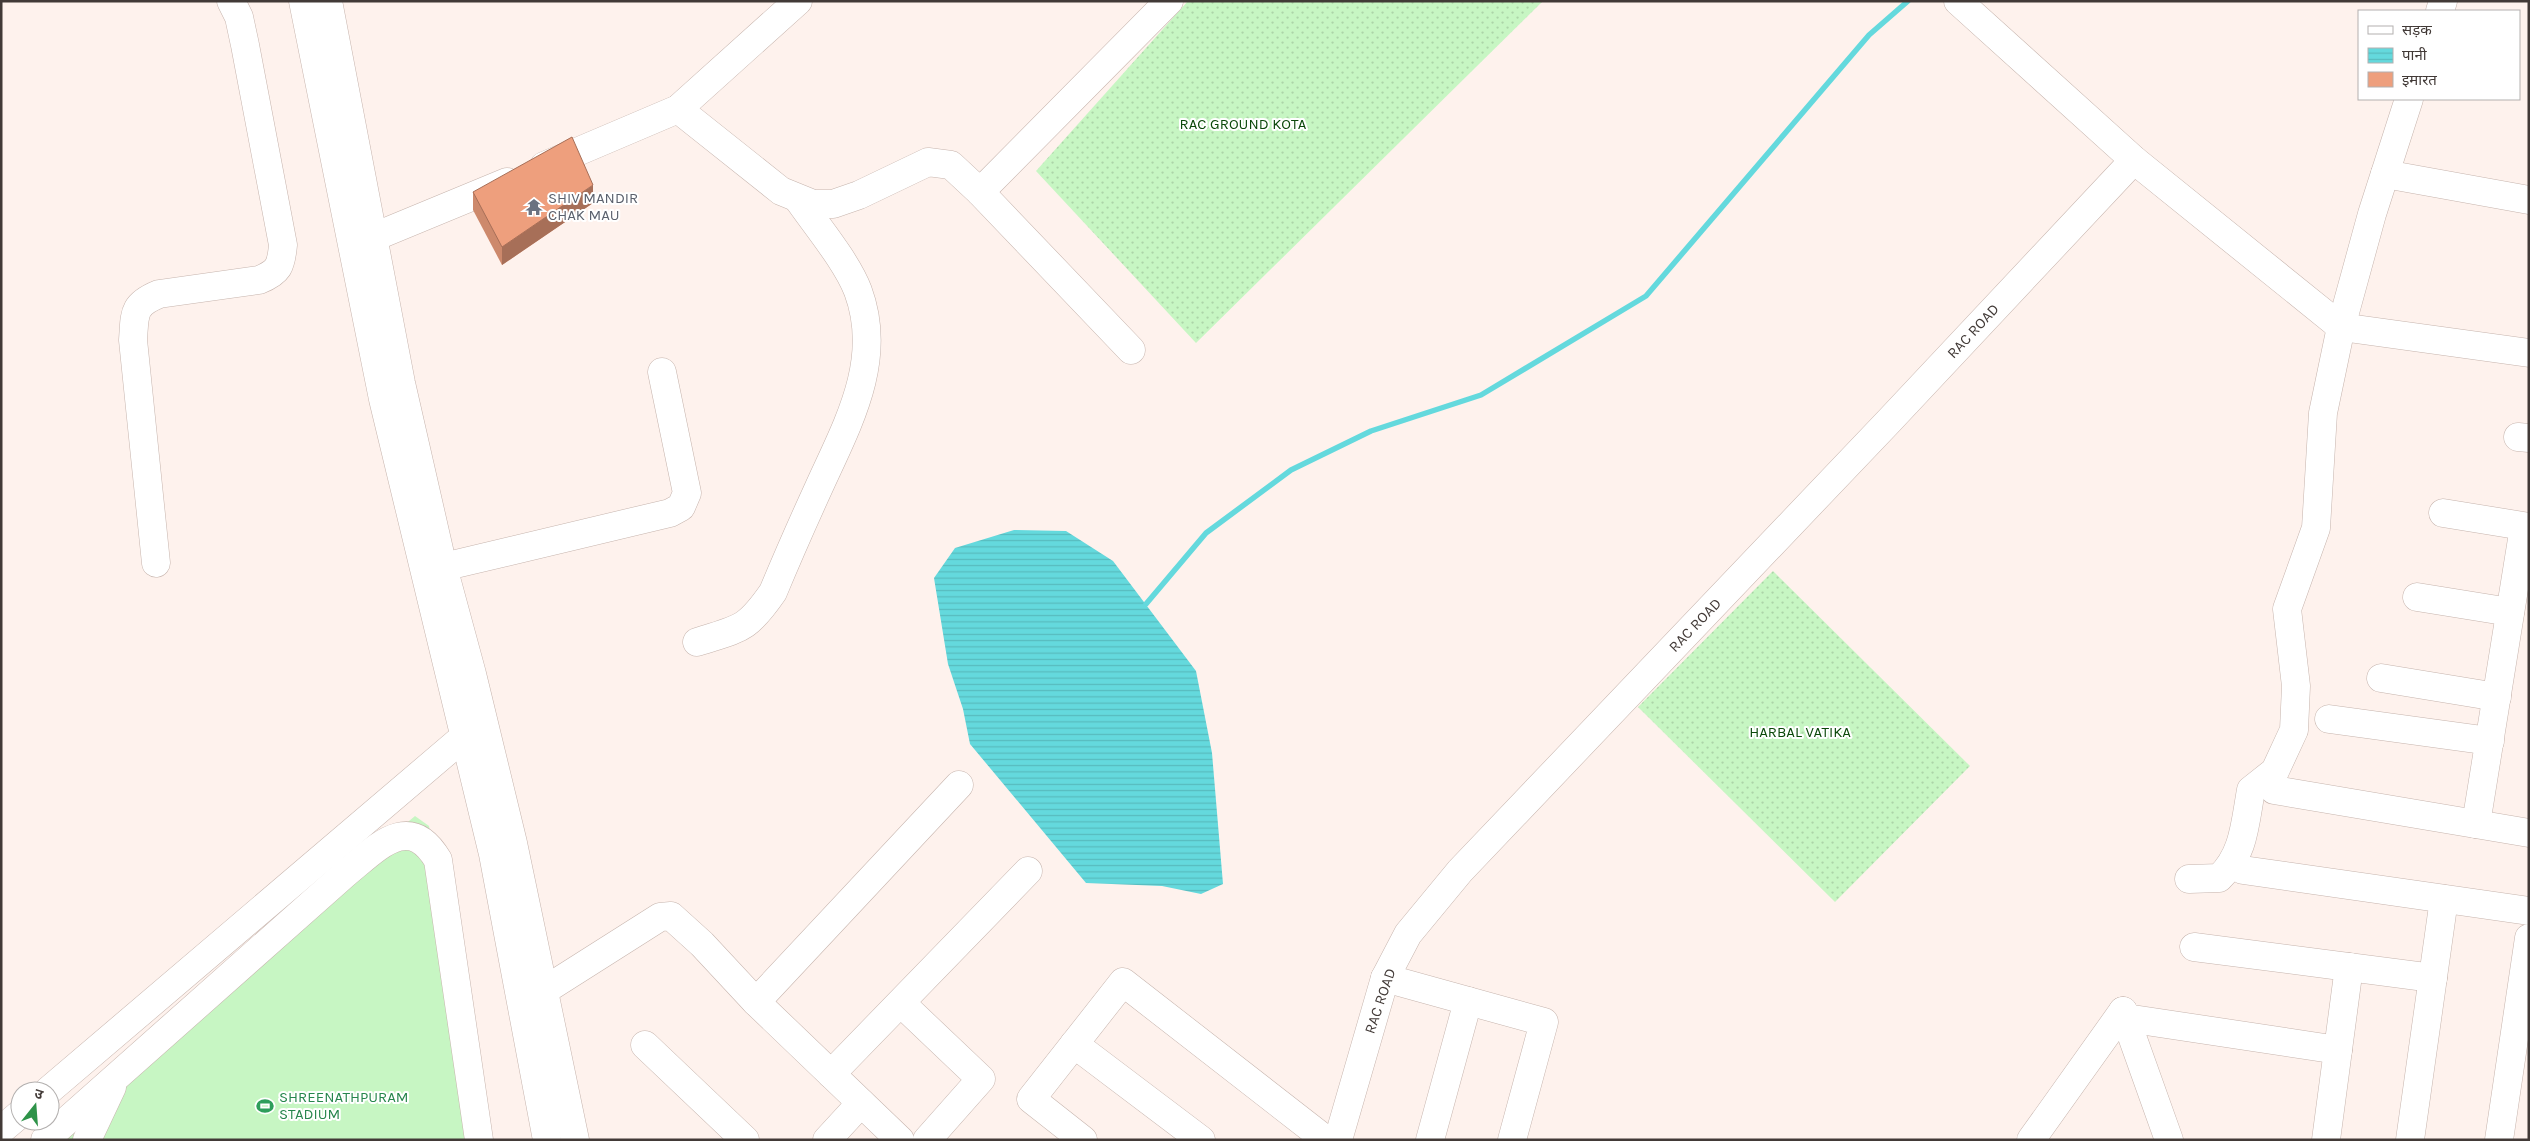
<svg xmlns="http://www.w3.org/2000/svg" width="2530" height="1141" viewBox="0 0 2530 1141" font-family="Karla,'Noto Sans Devanagari',sans-serif">
<style>
.grass{fill:url(#grass-dots)}
.pitch{fill:#c7f6c3}
.water{fill:url(#water-rules)}
.lines{fill:none;stroke-linecap:round;stroke-linejoin:round}
.stream{stroke:#64d9dd;stroke-width:5.5}
.minor-casing{stroke:#c6b4ad;stroke-width:29}
.minor{stroke:#fff;stroke-width:28}
.wall{fill:#cd896c}
.shaded-wall{fill:#a76f58}
.building{fill:#ee9f7d;stroke:#a76f58}
.labels{text-anchor:middle;dominant-baseline:central;stroke-width:4;stroke-linejoin:round;paint-order:stroke}
.park-label{font-size:15px;fill:#0b480a;stroke:#fff}
.worship-label{font-size:15px;fill:#5b616d;stroke:#fff;text-anchor:start}
.street-label{font-size:15px;fill:#423a37;stroke:#fff}
.leisure-label{font-size:15px;fill:#27864d;stroke:#fff;text-anchor:start}
</style>
<defs>
<pattern id="grass-dots" width="8" height="8" patternUnits="userSpaceOnUse" patternTransform="scale(1.25)"><rect width="8" height="8" fill="#c7f6c3"/><path d="M2 2h.1M6 6h.1" fill="none" stroke="#acd4a8" stroke-width="1.8" stroke-linecap="round"/></pattern>
<pattern id="water-rules" width="6" height="5" patternUnits="userSpaceOnUse" patternTransform="scale(1.25)"><rect width="6" height="5" fill="#64d9dd"/><path d="M0 2.5h6" fill="none" stroke="#58bbbe"/></pattern>
</defs>
<rect width="100%" height="100%" fill="#fef2ed"/>
<g class="grass">
<polygon points="1188,1 1543,1 1196,343 1036,171"/>
<polygon points="1773,571 1970,766 1835,902 1638,707"/>
</g>
<polygon class="pitch" points="415,816 429,826 488,1140 31,1140"/>
<polygon class="water" points="1014,530 1066,531 1113,561 1196,671 1212,753 1223,884 1201,894 1162,886 1086,883 970,744 963,709 948,664 934,578 955,548"/>
<g class="lines">
<polyline class="stream" points="1146,604 1206,533 1291,470 1371,431 1481,395 1646,296 1869,35 1908,1"/>
<g class="minor-casing">
<g id="minor">
<polyline points="303,1 383,399 493,854 547,1140"/>
<polyline points="328,1 401,383 443,567 472,674 513,843 575,1140"/>
<polyline points="1958,1 2134,160 2341,327 2529,353"/>
<polyline points="2440,11 2443,1"/>
<polyline points="678,109 781,191 813,204 833,204 859,195 928,162 951,165 980,192 1131,350"/>
<polyline points="544,166 678,109 798,1"/>
<polyline points="2385,174 2529,200"/>
<polyline points="980,192 1169,1"/>
<polyline points="374,237 507,182"/>
<polyline points="2518,437 2529,438"/>
<polyline points="2443,513 2529,527"/>
<path d="M 156,563 L 133,340 C 135,314 132,305 159,294 L 259,280 C 279,272 281,266 283,245 L 245,45 L 239,17 L 231,1"/>
<polyline points="443,567 670,513 681,507 687,493 662,372"/>
<polyline points="2417,597 2510,612"/>
<path d="M 697,642 C 740,628 746,631 773,592 C 788,556 803,522 819,487 C 847,425 884,361 858,291 C 847,262 816,225 798,199"/>
<polyline points="2381,678 2497,697"/>
<polyline points="2329,719 2490,741"/>
<polyline points="2274,790 2529,833"/>
<polyline points="2476,824 2524,527"/>
<polyline points="2243,870 2529,911"/>
<path d="M 2189,879 L 2219,878 C 2244,855 2245,823 2251,790 L 2275,771 L 2294,730 L 2296,686 L 2287,609 L 2316,528 L 2323,413 L 2341,327 L 2372,214 L 2409,99"/>
<polyline points="2194,947 2433,978"/>
<polyline points="1385,978 1544,1022 1512,1140"/>
<polyline points="545,990 660,917 671,916 702,944 756,1002 900,1140"/>
<polyline points="756,1002 959,785"/>
<polyline points="901,1003 981,1079 927,1140"/>
<polyline points="2123,1011 2169,1140"/>
<polyline points="2126,1018 2338,1050"/>
<polyline points="1074,1044 1201,1140"/>
<polyline points="645,1045 745,1140"/>
<polyline points="831,1074 1028,871"/>
<polyline points="48,1091 465,736"/>
<polyline points="1,1130 20,1114"/>
<path d="M 45,1140 L 346,873 C 377,848 409,811 438,860 L 479,1140"/>
<polyline points="87,1140 112,1087"/>
<polyline points="827,1140 861,1103"/>
<polyline points="1083,1140 1031,1099 1123,982 1326,1140"/>
<polyline points="1338,1140 1385,978 1408,934 1460,871 1889,421 2134,160"/>
<polyline points="1430,1140 1468,1001"/>
<polyline points="2031,1140 2123,1011"/>
<polyline points="2326,1140 2349,967"/>
<polyline points="2410,1140 2444,899"/>
<polyline points="2499,1140 2529,938"/>
</g>
</g>
<use href="#minor" class="minor"/>
</g>
<polygon class="wall" points="473,192 593,203 502,265 473,210"/>
<polygon class="shaded-wall" points="593,185 593,203 502,265 502,247"/>
<polygon class="building" points="572,137 593,185 502,247 473,192"/>
<defs>
<g id="temple-bare" transform="scale(1.35)"><path d="M0-6L5-2H3V0L6.5 2.5H4V6H1.5V3h-3V6H-4V2.5H-6.5L-3 0V-2H-5Z" fill="#6b7280" stroke="#fff" stroke-width="2.5" paint-order="stroke"/></g>
<g id="stadium-bare" transform="scale(1.35)"><path d="M0-5a6.5 5 0 1 0 0 10a6.5 5 0 1 0 0-10ZM-3.5-1.8h7v3.6h-7Z" fill="#2e9e5b" stroke="#fff" stroke-width="2.5" paint-order="stroke"/></g>
</defs>
<g fill-rule="evenodd">
<use href="#temple-bare" x="534" y="207"/>
<use href="#stadium-bare" x="265" y="1106"/>
</g>
<g class="labels">
<g class="park-label">
<text x="1243" y="124">RAC GROUND KOTA</text>
<text x="1800" y="732">HARBAL VATIKA</text>
</g>
<g class="worship-label">
<text x="548" y="198">SHIV MANDIR<tspan x="548" dy="17">CHAK MAU</tspan></text>
</g>
<g class="street-label">
<text transform="translate(1973 331) rotate(-47)">RAC ROAD</text>
<text transform="translate(1695 625) rotate(-46)">RAC ROAD</text>
<text transform="translate(1380 1001) rotate(-71)">RAC ROAD</text>
</g>
<g class="leisure-label">
<text x="279" y="1097">SHREENATHPURAM<tspan x="279" dy="17">STADIUM</tspan></text>
</g>
</g>
<rect width="2530" height="1141" fill="none" stroke="#423a37" stroke-width="5"/>
<rect x="2358" y="10" width="162" height="90" fill="#ffffff" stroke="#b3b0af"/>
<rect x="2368" y="26" width="25" height="8" fill="#ffffff" stroke="#b3b0af"/>
<text x="2402" y="35" font-size="15" fill="#423a37">सड़क</text>
<rect x="2368" y="48" width="25" height="15" fill="url(#water-rules)" stroke="#b3b0af"/>
<text x="2402" y="60" font-size="15" fill="#423a37">पानी</text>
<rect x="2368" y="72" width="25" height="15" fill="#ee9f7d" stroke="#b3b0af"/>
<text x="2402" y="85" font-size="15" fill="#423a37">इमारत</text>
<g transform="translate(35 1106) rotate(17)"><circle r="24" fill="#ffffff" stroke="#b3b0af"/>
<path d="M0-4L9 19L0 12L-9 19Z" fill="#2e9349"/>
<text y="-8" font-size="14" font-weight="bold" text-anchor="middle" fill="#423a37">उ</text>
</g>
</svg>
